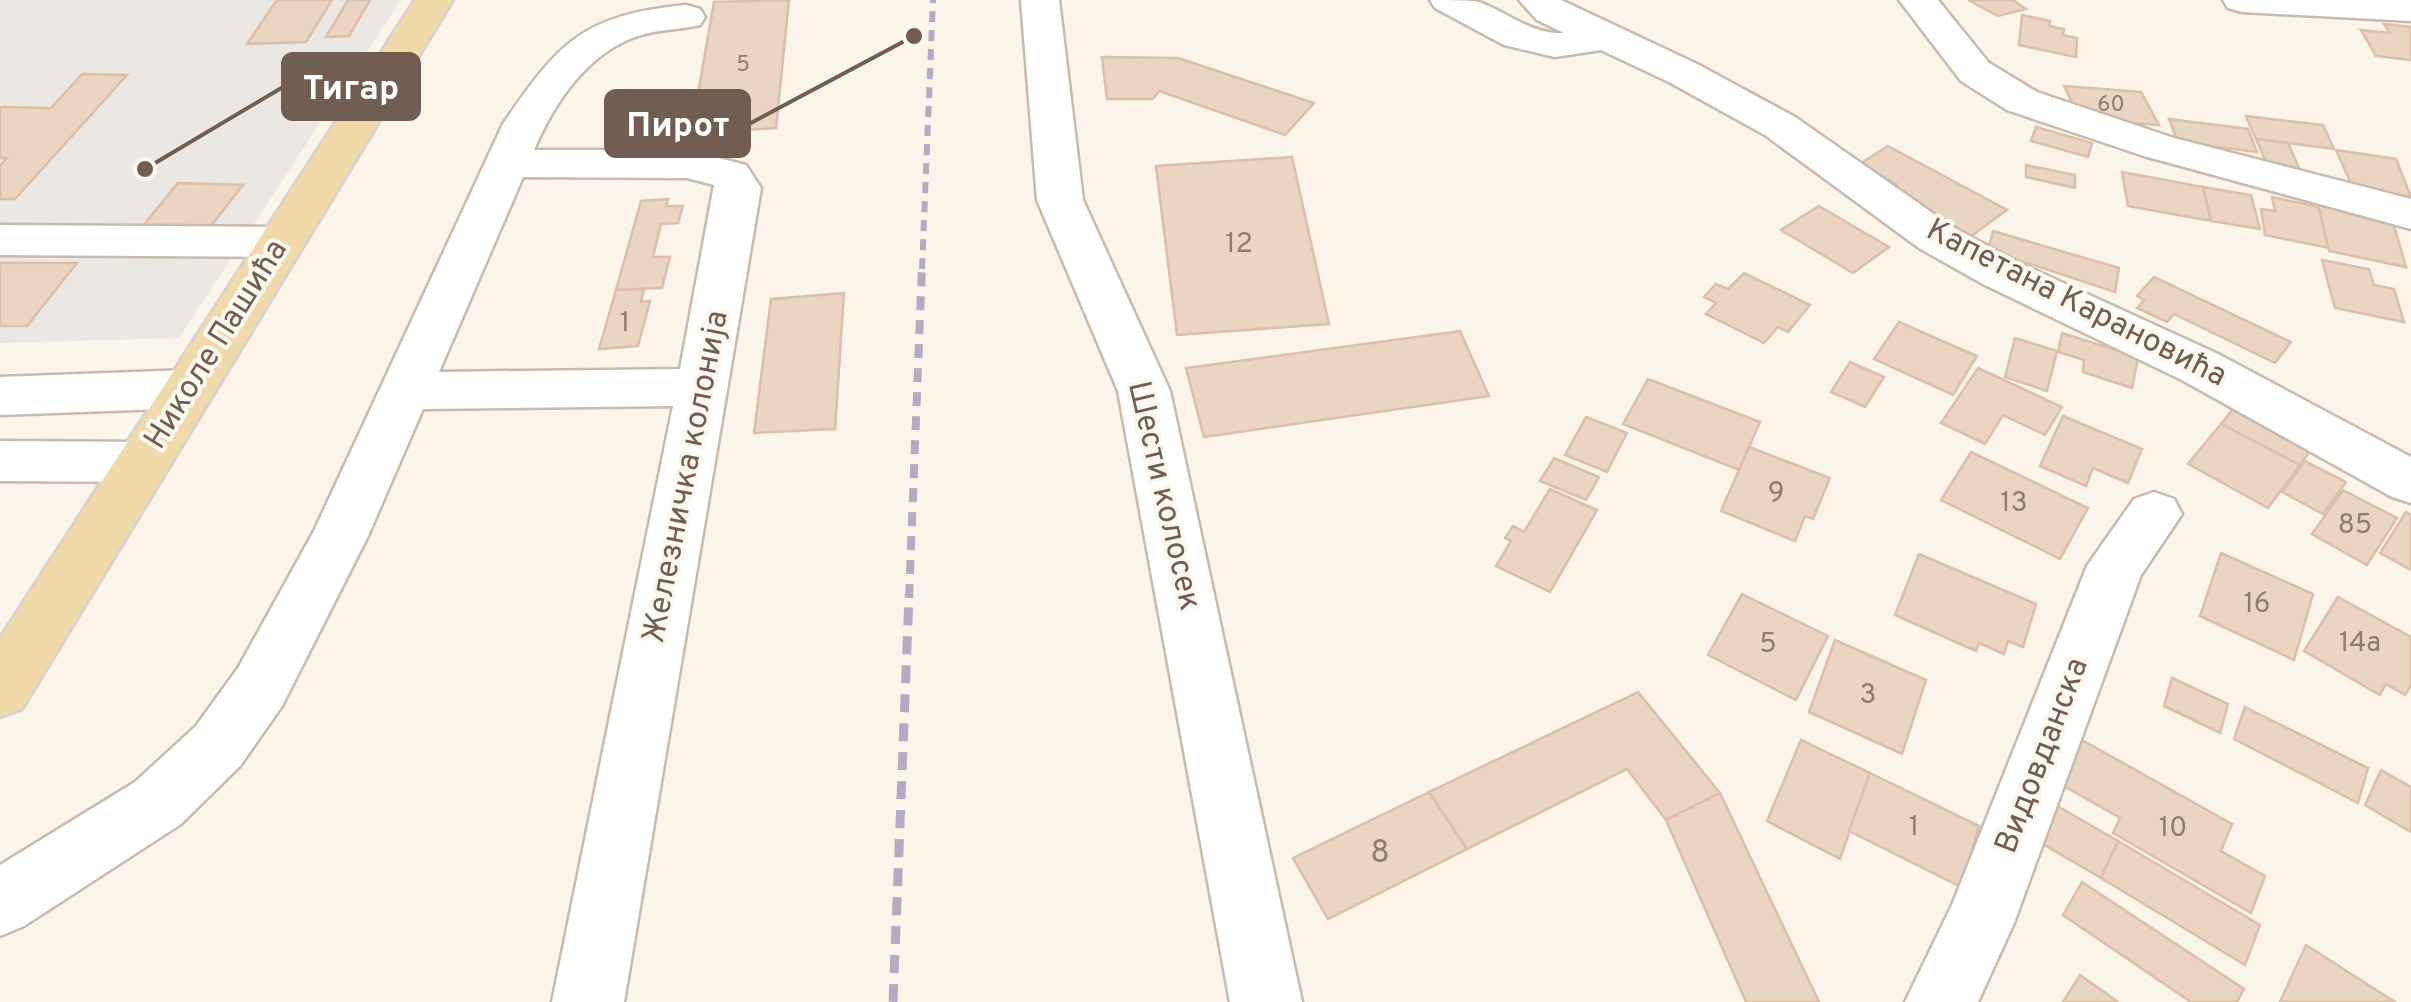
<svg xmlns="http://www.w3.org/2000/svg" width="2411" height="1002" viewBox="0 0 2411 1002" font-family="Overpass,sans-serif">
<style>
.industrial{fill:#ebe7e2}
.building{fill:#ead4c2;stroke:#ddbea7;stroke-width:2.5}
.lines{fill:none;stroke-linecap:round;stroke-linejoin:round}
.minor-casing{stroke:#c8bbae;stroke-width:5}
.major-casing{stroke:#d7d2ce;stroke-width:5}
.minor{fill:#fff;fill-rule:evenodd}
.major{fill:#f0daaa;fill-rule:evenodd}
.rail-far2{stroke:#b8a9c3;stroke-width:6;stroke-dasharray:11 8;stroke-linecap:butt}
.rail-far1{stroke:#b8a9c3;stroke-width:8;stroke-dasharray:14 10;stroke-linecap:butt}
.rail{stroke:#b8a9c3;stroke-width:9;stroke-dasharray:18 11;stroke-linecap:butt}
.labels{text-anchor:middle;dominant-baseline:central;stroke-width:8;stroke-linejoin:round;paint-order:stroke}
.far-number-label{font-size:22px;fill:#8f7c6c}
.number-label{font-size:28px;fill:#8f7c6c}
.street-label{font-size:32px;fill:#715e50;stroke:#fdf8ef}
.near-number-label{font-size:32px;fill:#8f7c6c}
.leader{fill:none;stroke:#715e50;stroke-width:4}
.callout-dot{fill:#715e50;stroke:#fdf8ef;stroke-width:4}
.callout{fill:#715e50;stroke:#715e50;stroke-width:4}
.callout-label{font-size:35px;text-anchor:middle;font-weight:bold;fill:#fff}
</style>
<rect width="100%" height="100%" fill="#faf4e9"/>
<polygon class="industrial" points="0,0 401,0 179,338 0,343"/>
<g class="building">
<polygon points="277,0 332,0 306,42 247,44"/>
<polygon points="348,0 370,0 349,36 326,37"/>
<polygon points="789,0 776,128 691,134 714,2"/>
<polygon points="1968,0 2013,0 2026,9 1998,16"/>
<polygon points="2022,15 2050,21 2049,26 2064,29 2063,35 2077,38 2076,57 2019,45"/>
<polygon points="2384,24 2411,27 2411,60 2376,56 2361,30 2390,33"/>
<polygon points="1102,57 1178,58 1314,103 1285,135 1159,91 1153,99 1107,99"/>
<polygon points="82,74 127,75 15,199 0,199 0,166 7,158 0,158 0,107 51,108"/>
<polygon points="2064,86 2141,92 2159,125 2080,119"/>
<polygon points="2246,116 2323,125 2334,149 2256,139"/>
<polygon points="2169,119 2248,129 2257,152 2178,142"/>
<polygon points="2036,127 2092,143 2088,157 2031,141"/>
<polygon points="2256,139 2288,143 2299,168 2267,164"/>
<polygon points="1888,146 2007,210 1970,237 1917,207 1889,188 1896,184 1860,164"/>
<polygon points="2336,150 2396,159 2411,197 2353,188"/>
<polygon points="1292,157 1329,324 1177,335 1156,166"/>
<polygon points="2026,165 2075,175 2075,188 2026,177"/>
<polygon points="2122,172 2203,187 2211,221 2128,206"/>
<polygon points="178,183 243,185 208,230 141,228"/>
<polygon points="2203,187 2251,195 2260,229 2211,221"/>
<polygon points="2272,197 2319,207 2329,248 2265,235 2261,209 2275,211"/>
<polygon points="668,199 666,206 683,206 678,223 661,224 653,257 670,257 662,288 616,290 641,201"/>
<polygon points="2318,204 2392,219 2406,267 2329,251"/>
<polygon points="1819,206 1889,247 1853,273 1781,230"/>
<polygon points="1993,231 2119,268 2115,292 1988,250"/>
<polygon points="2322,260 2369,269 2374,285 2394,289 2404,322 2335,308"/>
<polygon points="0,263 77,263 27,326 0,326"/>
<polygon points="1744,273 1810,305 1788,332 1778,327 1764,343 1706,314 1716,303 1704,297 1716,284 1728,289"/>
<polygon points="2154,277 2291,342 2275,363 2174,314 2167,322 2137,308 2144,300 2137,296"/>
<polygon points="644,289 641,302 650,301 638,346 599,349 616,290"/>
<polygon points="844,293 835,429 754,433 771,299"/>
<polygon points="1899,322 1977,356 1953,395 1874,359"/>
<polygon points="1460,331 1489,396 1204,437 1186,368"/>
<polygon points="2062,333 2138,357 2132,388 2083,372 2084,360 2058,352"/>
<polygon points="2015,338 2057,351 2047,391 2005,377"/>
<polygon points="1850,362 1884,377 1865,407 1831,392"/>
<polygon points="1978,368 2062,407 2045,435 2003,415 1985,444 1941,423"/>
<polygon points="1648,379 1760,422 1739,470 1623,424"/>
<polygon points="2237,404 2311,450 2300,465 2221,424"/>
<polygon points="2063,416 2142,449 2128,483 2093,468 2086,486 2040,466"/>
<polygon points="1586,417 1627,433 1607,472 1565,455"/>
<polygon points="2221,424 2300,465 2268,508 2188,464"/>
<polygon points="1749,447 1830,478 1813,519 1805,516 1795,541 1721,511"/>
<polygon points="1971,452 2088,508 2060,559 1941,500"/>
<polygon points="1554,458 1599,477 1586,500 1540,481"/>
<polygon points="2305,461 2346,482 2323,514 2282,492"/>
<polygon points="1550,489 1597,510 1550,592 1496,566 1511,541 1505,538 1513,526 1524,532"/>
<polygon points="2343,490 2397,518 2367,565 2312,534"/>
<polygon points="2406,512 2411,515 2411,570 2380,553"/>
<polygon points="2221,553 2313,594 2294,660 2200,616"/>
<polygon points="1919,554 2036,604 2023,647 2008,641 2004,654 1979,643 1976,651 1895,615"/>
<polygon points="1742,594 1828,636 1796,700 1708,655"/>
<polygon points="2338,597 2411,637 2411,685 2405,695 2386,684 2380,695 2304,651"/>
<polygon points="1835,640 1926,680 1902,754 1809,712"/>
<polygon points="2172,678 2228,704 2220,733 2164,706"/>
<polygon points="1638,692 1720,793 1666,820 1627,769 1467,849 1429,792"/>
<polygon points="2245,707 2368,768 2358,803 2234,739"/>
<polygon points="1801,740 1870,773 1840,859 1767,821"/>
<polygon points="2082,740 2232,824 2221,851 2265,876 2251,913 2113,833 2120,818 2062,785"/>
<polygon points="2381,770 2411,787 2411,832 2365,805"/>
<polygon points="1870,773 1979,826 1961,887 1849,831"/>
<polygon points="1429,792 1467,849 1328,919 1293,858"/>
<polygon points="1720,793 1819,1002 1746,1002 1666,820"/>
<polygon points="2047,800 2118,841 2101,878 2029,836"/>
<polygon points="2118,841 2260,925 2245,965 2101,878"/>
<polygon points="2082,882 2244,989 2237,1002 2191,1002 2063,915"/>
<polygon points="2306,945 2395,1002 2280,1002"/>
<polygon points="2080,975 2118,1002 2063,1002"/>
</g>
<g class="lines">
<g class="minor-casing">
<g id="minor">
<polygon points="1021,0 1059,0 1083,200 1170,391 1302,1002 1230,1002 1118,391 1037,200"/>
<path d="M 1430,0 C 1445,0 1466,0 1479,2 C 1509,13 1530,34 1564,33 L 1537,20 L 1519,0 L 1561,0 L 1697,64 L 1795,117 L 1951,226 L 2017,262 L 2218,354 L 2411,457 L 2411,503 L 2392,497 L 2182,380 L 1983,284 L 1919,248 L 1765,135 L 1669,82 L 1601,50 L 1555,57 L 1504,45 L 1435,8 Z"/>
<polygon points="1899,0 1938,0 1989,63 2037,92 2174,138 2411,199 2411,229 2144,156 2007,110 1961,81"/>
<polygon points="2223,0 2411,0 2411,21 2242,12 2228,8"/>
<path d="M 686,5 L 700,9 L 705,17 L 700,25 C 679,30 658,29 638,36 C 587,53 554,103 534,150 L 688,150 L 746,165 L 761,188 L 624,1002 L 552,1002 L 673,406 L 423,409 L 368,536 L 282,706 L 240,766 L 181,824 L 24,926 L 0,936 L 0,865 L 135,782 L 196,726 L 238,668 L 314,531 L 503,124 C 559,42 583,15 686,5 ZM 523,177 L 687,178 L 714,185 L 680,369 L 439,372 Z"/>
<polygon points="0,225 281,227 297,231 304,242 297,253 281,257 0,255"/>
<polygon points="189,370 207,376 215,389 207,402 189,408 0,415 0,377"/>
<polygon points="0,441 143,442 162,448 170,462 162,476 143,482 0,481"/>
<polygon points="2154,492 2174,499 2182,514 2141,575 2014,923 1978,1002 1905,1002 1952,905 2087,566 2134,499"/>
</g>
</g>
<g class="major-casing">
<polygon id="major" points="415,0 453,0 22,709 0,717 0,638"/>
</g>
<use href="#minor" class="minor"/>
<use href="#major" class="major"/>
<polyline class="rail-far2" points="922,269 933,0"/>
<polyline class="rail-far1" points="909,598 922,266"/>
<polyline class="rail" points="893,1002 909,595"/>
</g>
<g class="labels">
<g class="far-number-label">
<text x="743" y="65">5</text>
<text x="2111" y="105">60</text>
</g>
<g class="number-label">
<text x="1239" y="245">12</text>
<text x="625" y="324">1</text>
<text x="1776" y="494">9</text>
<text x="2014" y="504">13</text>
<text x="2355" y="526">85</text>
<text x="2257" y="605">16</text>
<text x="2360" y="644">14a</text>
<text x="1768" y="645">5</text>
<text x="1868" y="696">3</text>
<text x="1914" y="828">1</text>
<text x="2173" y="829">10</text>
</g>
<g class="street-label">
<text transform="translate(2076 304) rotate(27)">Капетана Карановића</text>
<text transform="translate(217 345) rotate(-58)">Николе Пашића</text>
<text transform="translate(687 477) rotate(-79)">Железничка колонија</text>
<text transform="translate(1163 496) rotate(77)">Шести колосек</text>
<text transform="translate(2043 756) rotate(-69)">Видовданска</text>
</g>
<g class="near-number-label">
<text x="1380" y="854">8</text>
</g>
</g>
<path class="leader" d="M145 169L283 87M914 36L749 124"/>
<g class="callout-dot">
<circle cx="145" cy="169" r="10"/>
<circle cx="914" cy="36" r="10"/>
</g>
<g class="callout">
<rect x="283" y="54" width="136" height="65" rx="10"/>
<rect x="606" y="91" width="143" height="65" rx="10"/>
</g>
<g class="callout-label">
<text x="351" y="99">Тигар</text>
<text x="678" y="136">Пирот</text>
</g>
</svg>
